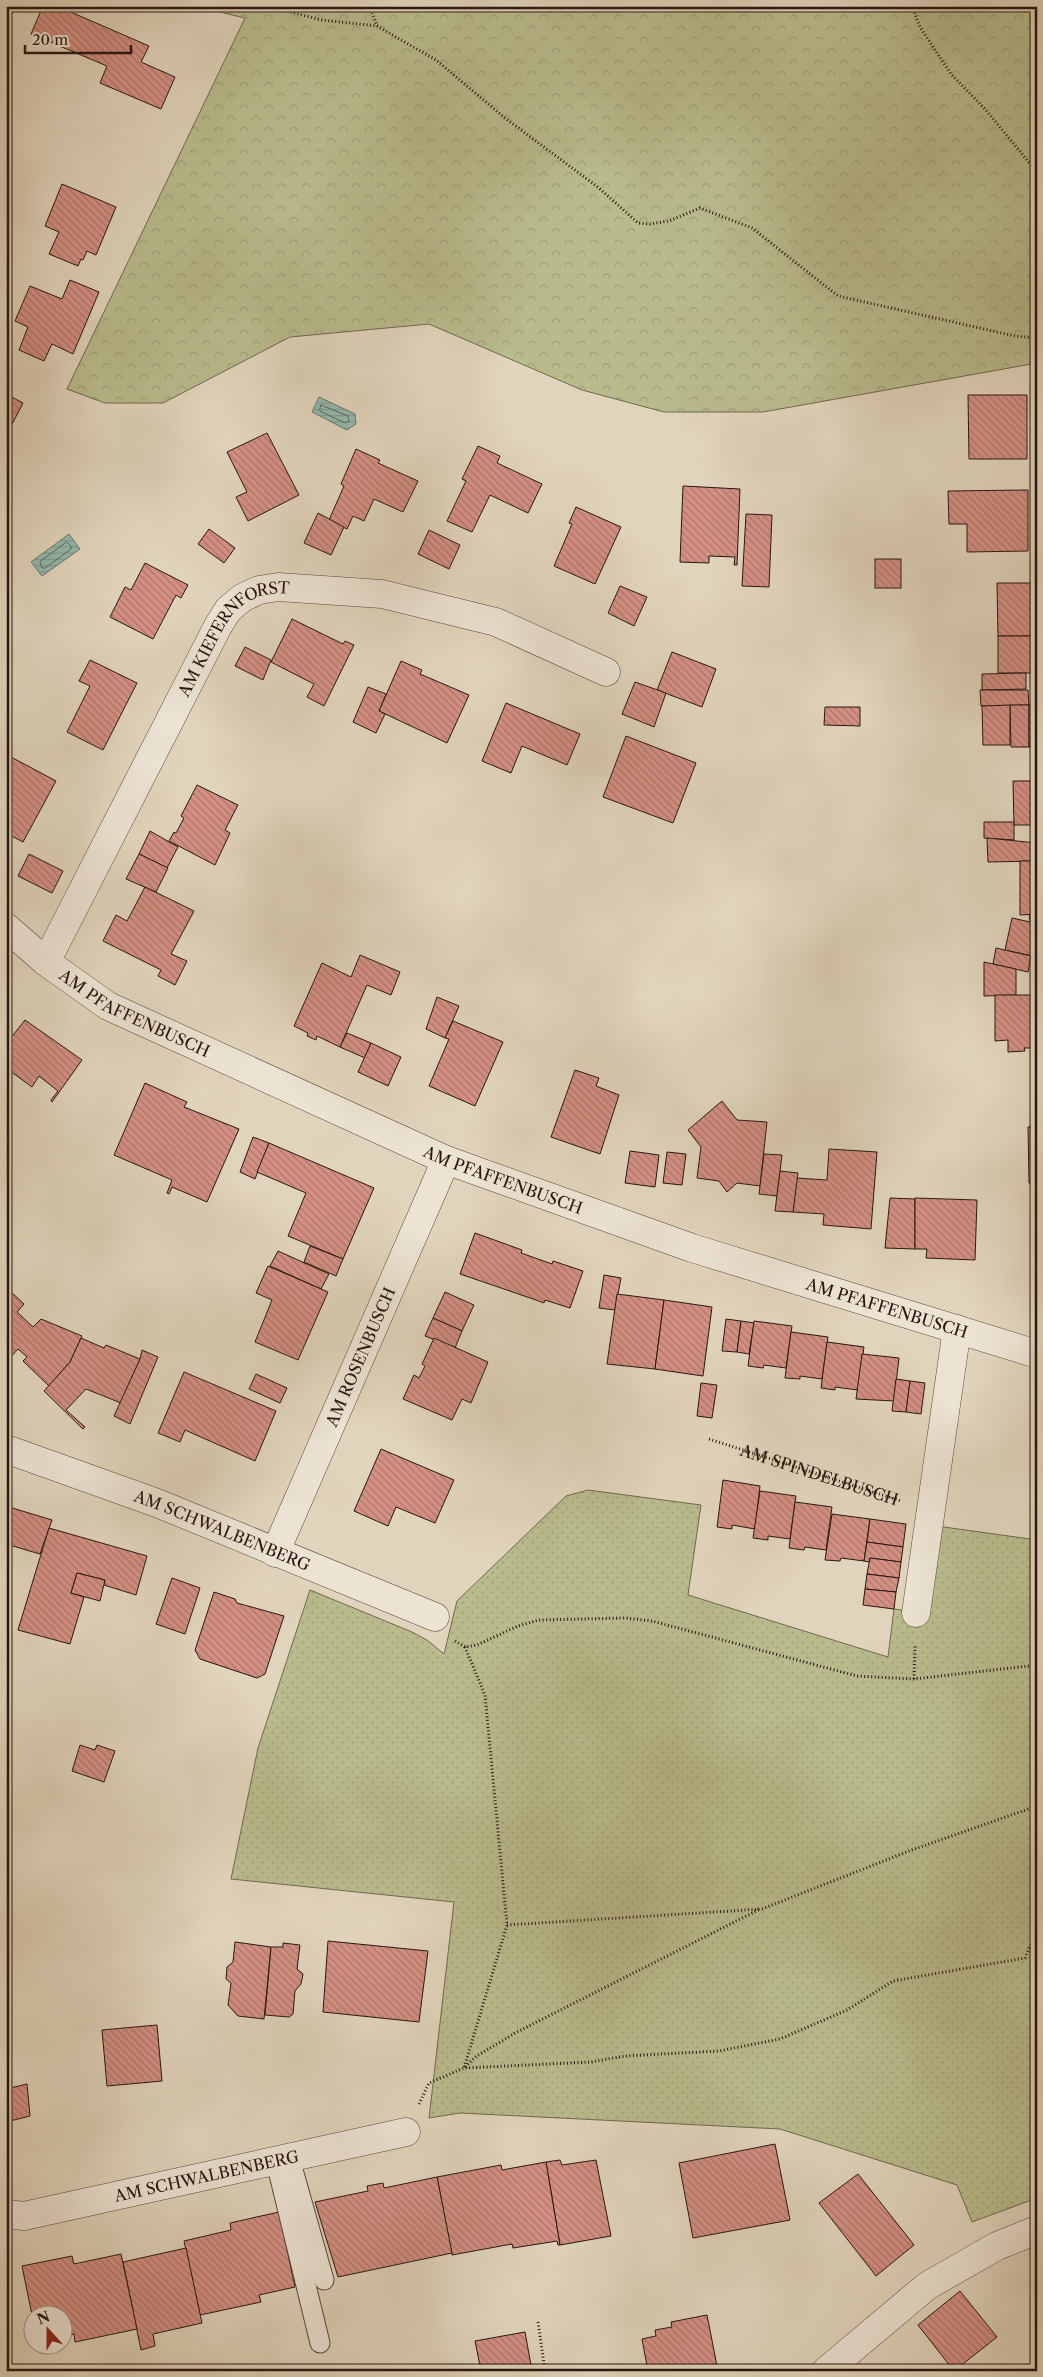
<svg xmlns="http://www.w3.org/2000/svg" width="1043" height="2377" viewBox="0 0 1043 2377" font-family="'Libre Caslon Text',serif">
<style>
.grass{fill:url(#grass-dots);stroke:#70684e}
.forest{fill:url(#forest-crowns);stroke:#70684e}
.water{fill:url(#water-rules);stroke:#69776e}
.lines{fill:none;stroke-linecap:round;stroke-linejoin:round}
.shore{stroke:#5e675e;stroke-width:1}
.building{fill:url(#building-back-hatch);stroke:#271610}
.service-casing{stroke:#56463b;stroke-width:21}
.minor-casing{stroke:#56463b;stroke-width:29}
.tertiary-casing{stroke:#56463b;stroke-width:29}
.path{stroke:#271610;stroke-width:3;stroke-dasharray:1 2.5;stroke-linecap:butt}
.service{stroke:#ece3d3;stroke-width:19}
.minor{stroke:#ece3d3;stroke-width:28}
.tertiary{stroke:#ece3d3;stroke-width:28}
.labels{text-anchor:middle;dominant-baseline:central;stroke-width:4.5;stroke-linejoin:round;paint-order:stroke}
.street-label{font-size:16px;fill:#271610;stroke:#ece3d3}
</style>
<defs>
<pattern id="grass-dots" width="8" height="8" patternUnits="userSpaceOnUse" patternTransform="scale(1.25)"><rect width="8" height="8" fill="#b9bb8d"/><path d="M2 2h.1M6 6h.1" fill="none" stroke="#9fa079" stroke-width="1.8" stroke-linecap="round"/></pattern>
<pattern id="forest-crowns" width="20" height="18" patternUnits="userSpaceOnUse" patternTransform="scale(1.25)"><rect width="20" height="18" fill="#b9bb8d"/><path d="M2 6a3 3 0 1 1 6 0M12 15a3 3 0 1 1 6 0" fill="none" stroke="#9fa079"/></pattern>
<pattern id="water-rules" width="6" height="5" patternUnits="userSpaceOnUse" patternTransform="scale(1.25)"><rect width="6" height="5" fill="#95b8ad"/><path d="M0 2.5h6" fill="none" stroke="#809d94"/></pattern>
<pattern id="building-back-hatch" width="6" height="6" patternUnits="userSpaceOnUse" patternTransform="scale(1.25)"><rect width="6" height="6" fill="#d59084"/><path d="M-1 5l2 2M0 0l6 6M5-1l2 2" fill="none" stroke="#ad756b"/></pattern>
</defs>
<rect width="100%" height="100%" fill="#e1d4bc"/>
<filter id="stains"><feTurbulence type="fractalNoise" baseFrequency=".004" numOctaves="4"/><feColorMatrix values="0 0 0 0 .2 0 0 0 0 .09 0 0 0 0 .02 0 0 0 .5 -.17"/></filter>
<radialGradient id="worn" r=".72"><stop offset=".6" stop-color="#630" stop-opacity="0"/><stop offset="1" stop-color="#630" stop-opacity=".3"/></radialGradient>
<polygon class="grass" points="588,1490 701,1505 688,1595 888,1657 894,1609 908,1611 937,1526 1037,1540 1037,2198 972,2222 957,2185 780,2129 460,2113 429,2118 454,1902 231,1879 258,1748 310,1590 412,1632 427,1640 444,1654 457,1601 566,1496"/>
<polygon class="forest" points="195,6 1037,6 1037,363 763,412 664,412 582,390 429,324 290,337 163,403 105,403 67,389 245,18"/>
<g class="water">
<polygon points="319,397 355,414 356,424 347,430 312,412"/>
<polygon points="69,534 80,549 42,576 31,562"/>
</g>
<g class="lines">
<g class="shore">
<polygon points="321,405 348,416 349,421 345,423 320,411"/>
<polygon points="67,542 71,546 71,549 45,568 42,568 40,562"/>
</g>
</g>
<g class="building">
<polygon points="43,6 57,6 149,46 141,62 175,77 161,109 100,83 107,66 31,34"/>
<polygon points="62,184 116,207 96,255 87,251 83,260 81,259 78,266 49,254 59,232 45,226"/>
<polygon points="70,280 99,292 73,354 52,344 44,361 19,350 28,327 15,321 30,286 62,299"/>
<polygon points="6,394 23,403 6,436"/>
<polygon points="968,395 1027,395 1027,459 969,459"/>
<polygon points="267,433 299,495 248,521 236,497 247,492 227,452"/>
<polygon points="478,446 500,456 497,463 542,484 528,513 490,495 472,532 447,521 466,481 462,479"/>
<polygon points="356,449 380,460 378,463 418,481 403,512 374,499 364,521 353,516 347,529 329,520 344,486 341,484"/>
<polygon points="683,486 740,489 737,565 734,565 735,557 709,556 709,563 680,562"/>
<polygon points="1028,490 1028,551 967,552 967,524 949,524 948,491"/>
<polygon points="576,507 621,527 595,584 554,566 572,524 569,523"/>
<polygon points="318,513 344,527 331,555 304,543"/>
<polygon points="746,514 772,515 769,587 742,586"/>
<polygon points="209,529 235,548 224,563 198,544"/>
<polygon points="429,530 460,545 449,569 418,554"/>
<rect x="875" y="559" width="26" height="29"/>
<polygon points="145,563 188,585 181,598 176,595 153,639 110,617 125,587 131,590"/>
<polygon points="997,583 1037,583 1037,636 998,636"/>
<polygon points="620,586 647,597 634,626 608,613"/>
<polygon points="292,619 343,644 345,641 354,645 324,706 307,697 314,684 271,662"/>
<rect x="998" y="636" width="39" height="37"/>
<polygon points="245,647 271,660 263,680 235,666"/>
<polygon points="672,652 716,669 702,707 657,690"/>
<polygon points="90,660 137,683 103,750 67,732 90,686 79,681"/>
<polygon points="401,661 422,670 420,674 469,695 447,743 379,711"/>
<polygon points="1026,673 1026,689 982,690 982,674"/>
<polygon points="635,682 666,693 654,727 622,714"/>
<polygon points="368,687 386,694 379,711 385,714 376,733 353,722"/>
<polygon points="980,690 1028,690 1029,705 981,706"/>
<polygon points="506,703 580,734 567,765 522,746 511,773 482,761"/>
<polygon points="1010,705 1029,705 1029,747 1011,747"/>
<polygon points="1010,705 1010,745 983,745 982,706"/>
<polygon points="1029,705 1032,705 1032,708 1037,708 1037,746 1029,747"/>
<polygon points="825,707 860,707 860,726 824,725"/>
<polygon points="626,736 696,763 673,823 603,797"/>
<polygon points="11,757 56,781 23,842 6,833 6,765"/>
<polygon points="1013,781 1037,781 1037,825 1014,825"/>
<polygon points="197,785 238,805 225,830 230,833 215,865 169,841 174,832 176,833 184,818 181,816"/>
<polygon points="984,822 1014,822 1014,840 984,838"/>
<polygon points="150,831 178,847 167,868 139,854"/>
<polygon points="987,838 1037,843 1037,861 988,862"/>
<polygon points="29,854 63,871 52,893 18,876"/>
<polygon points="139,854 168,868 156,892 126,879"/>
<polygon points="1020,861 1037,861 1037,914 1020,915"/>
<polygon points="145,887 194,911 171,954 187,961 175,985 158,976 161,970 103,941 116,915 127,921"/>
<polygon points="1029,914 1037,914 1037,957 1005,950 1012,918 1030,922"/>
<polygon points="996,948 1031,956 1028,972 993,964"/>
<polygon points="360,955 400,972 391,995 367,985 340,1047 317,1036 316,1040 307,1036 308,1033 294,1026 322,963 351,977"/>
<polygon points="984,962 1016,969 1016,995 984,996"/>
<polygon points="995,995 1037,995 1037,1048 1024,1048 1025,1051 1008,1052 1008,1040 995,1041"/>
<polygon points="437,997 459,1006 445,1038 426,1029"/>
<polygon points="25,1020 82,1060 52,1102 51,1100 58,1091 39,1076 32,1087 6,1068 6,1044"/>
<polygon points="453,1021 503,1042 475,1106 429,1086 449,1039 445,1038"/>
<polygon points="347,1033 371,1043 365,1058 340,1047"/>
<polygon points="371,1043 401,1057 388,1086 358,1072"/>
<polygon points="575,1070 599,1078 596,1086 619,1095 600,1154 551,1137"/>
<polygon points="145,1083 187,1102 184,1107 239,1129 207,1202 172,1187 169,1194 167,1193 172,1180 114,1155"/>
<polygon points="722,1101 737,1120 767,1122 760,1186 737,1183 727,1192 719,1181 697,1178 701,1147 688,1130"/>
<polygon points="1037,1126 1037,1183 1029,1183 1028,1127"/>
<polygon points="253,1137 269,1143 255,1179 240,1172"/>
<polygon points="269,1143 374,1188 343,1259 288,1236 306,1193 257,1172"/>
<polygon points="829,1149 877,1152 871,1229 823,1225 824,1214 793,1212 796,1178 827,1180"/>
<polygon points="630,1151 659,1155 655,1187 625,1183"/>
<polygon points="667,1152 686,1154 682,1185 663,1183"/>
<polygon points="764,1154 782,1155 777,1196 759,1194"/>
<polygon points="780,1171 798,1173 793,1212 775,1211"/>
<polygon points="890,1198 915,1199 915,1249 885,1248"/>
<polygon points="915,1198 977,1200 975,1260 926,1258 927,1249 915,1249"/>
<polygon points="475,1233 522,1250 521,1253 552,1264 553,1261 583,1271 570,1308 545,1300 544,1303 533,1299 460,1274"/>
<polygon points="310,1246 343,1259 336,1276 304,1262"/>
<polygon points="278,1251 329,1274 321,1289 270,1266"/>
<polygon points="268,1266 328,1292 298,1360 255,1342 272,1300 256,1293"/>
<polygon points="604,1275 621,1278 615,1310 599,1308"/>
<polygon points="10,1291 24,1304 17,1312 33,1327 41,1319 82,1336 70,1362 49,1386 23,1361 27,1357 18,1349 6,1362 6,1293"/>
<polygon points="445,1292 474,1305 462,1331 433,1318"/>
<polygon points="617,1294 664,1300 655,1369 607,1364"/>
<polygon points="664,1300 712,1307 703,1376 655,1369"/>
<polygon points="433,1318 462,1331 455,1348 425,1336"/>
<polygon points="726,1319 741,1321 737,1352 722,1351"/>
<polygon points="741,1321 754,1323 749,1354 737,1352"/>
<polygon points="754,1321 792,1326 786,1368 764,1365 763,1368 748,1366"/>
<polygon points="791,1332 828,1337 822,1379 800,1376 800,1379 785,1378"/>
<polygon points="81,1338 104,1348 106,1345 140,1359 121,1403 86,1389 66,1410 85,1427 83,1429 44,1391 70,1362"/>
<polygon points="434,1338 488,1362 471,1403 462,1399 452,1420 403,1399 414,1375 419,1378 425,1366 422,1364"/>
<polygon points="827,1342 864,1347 858,1390 835,1387 835,1390 821,1388"/>
<polygon points="142,1350 158,1357 130,1424 114,1416 140,1359"/>
<polygon points="862,1354 899,1358 894,1401 856,1399"/>
<polygon points="184,1372 276,1411 255,1461 185,1430 180,1442 158,1433"/>
<polygon points="256,1374 287,1388 280,1403 249,1389"/>
<polygon points="896,1379 910,1381 906,1412 892,1411"/>
<polygon points="910,1381 925,1383 921,1414 906,1412"/>
<polygon points="701,1383 717,1385 712,1418 697,1416"/>
<polygon points="381,1449 454,1480 435,1523 396,1507 388,1526 354,1511"/>
<polygon points="723,1480 760,1486 755,1529 732,1525 732,1529 717,1527"/>
<polygon points="760,1491 796,1496 790,1539 768,1536 768,1540 753,1538"/>
<polygon points="795,1502 832,1507 826,1550 805,1547 804,1550 789,1548"/>
<polygon points="9,1507 52,1520 40,1554 6,1544 6,1517"/>
<polygon points="832,1514 870,1519 864,1561 841,1558 840,1561 825,1560"/>
<polygon points="870,1519 906,1524 903,1547 867,1542"/>
<polygon points="49,1528 147,1556 136,1595 104,1585 105,1580 77,1573 71,1593 84,1597 70,1644 18,1630"/>
<polygon points="867,1542 903,1547 901,1562 870,1558 869,1562 864,1561"/>
<polygon points="870,1558 901,1562 899,1578 867,1574"/>
<polygon points="77,1573 105,1580 100,1601 71,1593"/>
<polygon points="867,1574 899,1578 896,1592 865,1589"/>
<polygon points="172,1578 200,1588 185,1634 156,1624"/>
<polygon points="865,1589 896,1592 894,1609 863,1605"/>
<polygon points="214,1592 235,1599 237,1603 284,1616 265,1674 257,1678 200,1659 195,1650"/>
<polygon points="80,1745 95,1750 97,1745 115,1751 104,1782 72,1771"/>
<polygon points="328,1941 428,1951 419,2022 323,2012"/>
<polygon points="235,1942 271,1947 264,2019 238,2016 228,2005 231,1983 226,1979 227,1967 233,1962"/>
<polygon points="283,1943 300,1945 297,1969 303,1974 301,1984 295,1991 293,2014 289,2017 265,2015 271,1947 283,1947"/>
<polygon points="157,2025 162,2081 107,2086 102,2030"/>
<polygon points="27,2084 30,2116 6,2122 6,2089"/>
<polygon points="775,2144 790,2220 693,2238 679,2163"/>
<polygon points="560,2160 562,2165 596,2160 611,2236 560,2245 546,2162"/>
<polygon points="546,2162 560,2245 558,2245 557,2241 513,2248 512,2244 452,2255 437,2177 501,2165 502,2170"/>
<polygon points="858,2174 914,2245 876,2276 819,2203"/>
<polygon points="437,2177 452,2253 338,2277 315,2202 368,2191 367,2186 383,2183 384,2188"/>
<polygon points="279,2212 295,2287 259,2295 261,2302 200,2315 184,2241 231,2230 230,2223"/>
<polygon points="186,2248 202,2323 153,2334 155,2346 141,2350 123,2262"/>
<polygon points="121,2254 137,2329 75,2342 74,2334 62,2337 62,2314 32,2315 22,2266 72,2256 74,2264"/>
<polygon points="960,2291 997,2337 954,2371 918,2325"/>
<polygon points="707,2315 718,2371 648,2371 642,2339 656,2336 655,2330 672,2327 671,2322"/>
<polygon points="525,2332 532,2371 481,2371 475,2341"/>
</g>
<g class="lines">
<g class="service-casing">
<g id="service">
<polyline points="290,2159 324,2280"/>
<polyline points="276,2162 320,2343"/>
</g>
</g>
<g class="minor-casing">
<g id="minor">
<path id="s2" d="M 6,927 L 46,962 L 108,1006 L 446,1160 L 692,1248 L 1037,1354"/>
<path id="s3" d="M 46,962 L 218,626 L 228,610 L 242,598 L 259,590 L 278,587 L 382,594 L 496,622 L 606,672"/>
<path id="s4" d="M 6,1449 L 157,1503 L 435,1617"/>
<path id="s5" d="M 275,1553 L 446,1160"/>
<polyline points="916,1613 957,1329"/>
<path id="s6" d="M 6,2214 L 24,2216 L 406,2132"/>
</g>
</g>
<g class="tertiary-casing">
<polyline id="tertiary" points="826,2371 927,2286 997,2246 1037,2230"/>
</g>
<g class="path">
<polyline points="267,6 322,20 377,26 436,60 505,118 599,188 638,223 650,224 669,221 700,208 752,228 838,296 1015,336 1037,338"/>
<polyline points="370,6 377,26"/>
<polyline points="912,6 920,27 951,74 985,109 1037,172"/>
<path id="s1" d="M 709,1439 L 901,1501"/>
<polyline points="455,1641 465,1647 477,1645 518,1626 539,1620 625,1618 652,1621 857,1676 914,1679 1037,1665"/>
<polyline points="465,1647 485,1695 507,1925 464,2068 591,2062 625,2056 719,2051 780,2039 847,2010 893,1981 1025,1958 1037,1931"/>
<polyline points="914,1679 915,1645"/>
<polyline points="507,1925 762,1909 909,1851 1037,1806"/>
<polyline points="419,2104 429,2083 464,2068 475,2057 517,2032 760,1909"/>
<polyline points="538,2322 545,2371"/>
</g>
<use href="#service" class="service"/>
<use href="#minor" class="minor"/>
<use href="#tertiary" class="tertiary"/>
</g>
<g class="labels">
<g class="street-label">
<text stroke="none"><textPath href="#s3" startOffset="382">AM KIEFERNFORST</textPath></text>
<text stroke="none"><textPath href="#s2" startOffset="156">AM PFAFFENBUSCH</textPath></text>
<text stroke="none"><textPath href="#s2" startOffset="561">AM PFAFFENBUSCH</textPath></text>
<text stroke="none"><textPath href="#s2" startOffset="966">AM PFAFFENBUSCH</textPath></text>
<text stroke="none"><textPath href="#s5" startOffset="214">AM ROSENBUSCH</textPath></text>
<text stroke="none"><textPath href="#s1" startOffset="116">AM SPINDELBUSCH</textPath></text>
<text stroke="none"><textPath href="#s4" startOffset="231">AM SCHWALBENBERG</textPath></text>
<text stroke="none"><textPath href="#s6" startOffset="205">AM SCHWALBENBERG</textPath></text>
</g>
</g>
<rect width="1043" height="2377" fill="none" stroke="#e1d4bc" stroke-width="25"/>
<rect x="8" y="8" width="1028" height="2362" fill="none" stroke="#271610" stroke-width="2.5"/>
<rect x="12" y="12" width="1018" height="2352" fill="none" stroke="#271610"/>
<g transform="translate(48 2330) rotate(339)"><circle r="24" fill="#ece3d3" stroke="#9d9185"/>
<path d="M0-4L9 19L0 12L-9 19Z" fill="#8f2418"/>
<text y="-8" font-size="14" font-weight="bold" text-anchor="middle" fill="#271610">N</text>
</g>
<path d="M25 45v8h106v-8" fill="none" stroke="#271610" stroke-width="2.5"/>
<text x="32" y="45" font-size="15" fill="#271610" stroke="#ece3d3" stroke-width="4" paint-order="stroke">20 m</text>
<rect width="100%" height="100%" filter="url(#stains)"/>
<rect width="100%" height="100%" fill="url(#worn)"/>
</svg>
